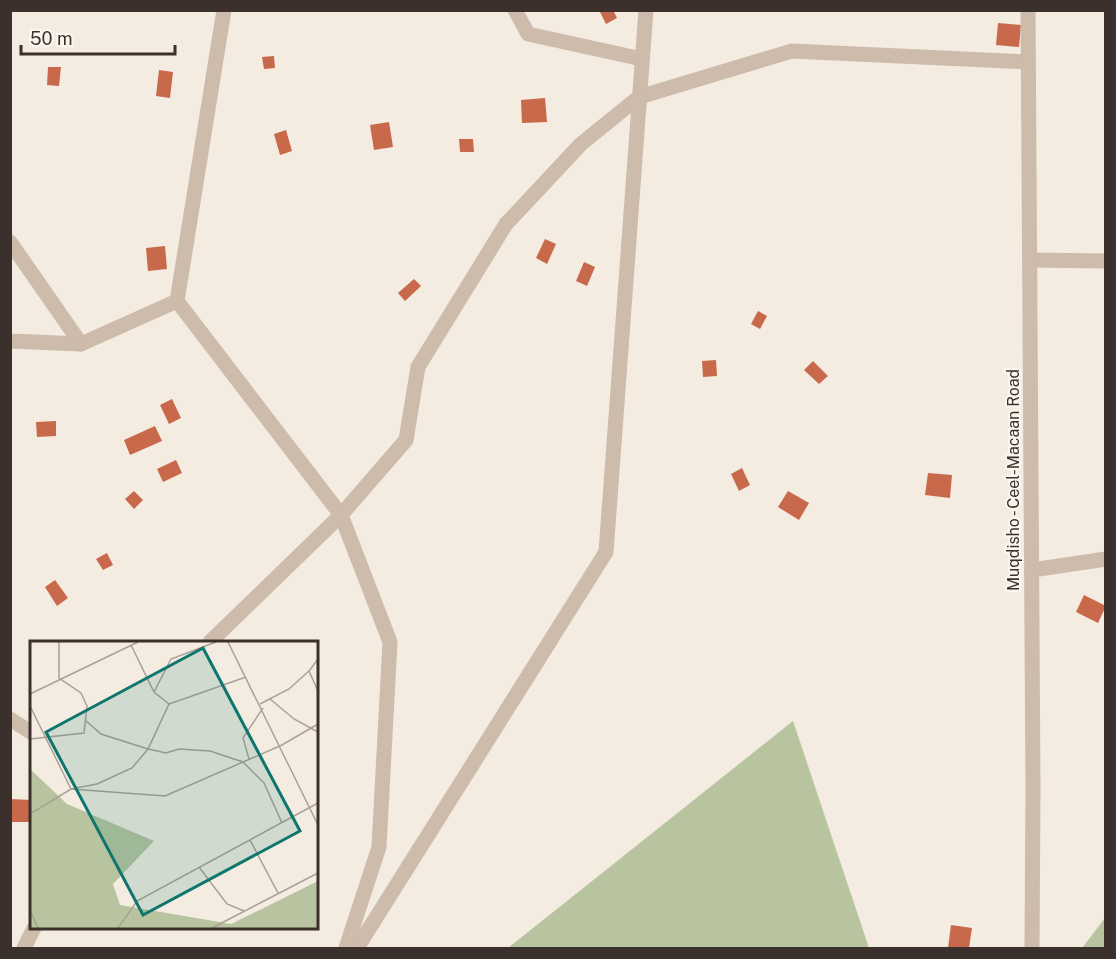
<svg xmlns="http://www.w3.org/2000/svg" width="1116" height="959" viewBox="0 0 1116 959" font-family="'Public Sans',sans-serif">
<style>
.green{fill:#b8c4a0}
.building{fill:#c8694b}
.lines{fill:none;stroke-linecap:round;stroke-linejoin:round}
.minor{stroke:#cdbbac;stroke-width:15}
.tertiary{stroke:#cdbbac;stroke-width:15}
.labels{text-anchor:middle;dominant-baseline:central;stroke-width:4.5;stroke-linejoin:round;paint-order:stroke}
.street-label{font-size:16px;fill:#3b302b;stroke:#fbf5ee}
.inset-road{fill:none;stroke:#aaa098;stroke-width:1.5}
.view{fill:#0f766e;fill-opacity:0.15;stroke:#0f766e;stroke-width:3}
.inset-edge{fill:none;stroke:#3b302b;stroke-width:3}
</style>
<rect width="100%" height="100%" fill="#f4ebe1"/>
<g class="green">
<polygon points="793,721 869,948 508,948"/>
<polygon points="1105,918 1105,948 1082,948"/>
</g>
<g class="building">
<polygon points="599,10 613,10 617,18 606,24"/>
<polygon points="998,23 1021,25 1019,47 996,45"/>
<polygon points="274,56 275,68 264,69 262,57"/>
<polygon points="48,67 61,67 59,86 47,85"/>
<polygon points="159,70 173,72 170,98 156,96"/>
<polygon points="545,98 547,122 522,123 521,100"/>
<polygon points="389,122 393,147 374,150 370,125"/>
<polygon points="286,130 292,151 280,155 274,134"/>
<polygon points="459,139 473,139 474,152 460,152"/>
<polygon points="545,239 556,244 547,264 536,258"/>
<polygon points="165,246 167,269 148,271 146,248"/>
<polygon points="584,262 595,267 587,286 576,281"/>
<polygon points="414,279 421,286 405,301 398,293"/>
<polygon points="758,311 767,316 760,329 751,324"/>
<polygon points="716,360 717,376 703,377 702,361"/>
<polygon points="813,361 828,376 819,384 804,370"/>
<polygon points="172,399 181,418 169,424 160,405"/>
<polygon points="56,421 56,436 37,437 36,422"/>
<polygon points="155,426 162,441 130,455 124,440"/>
<polygon points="176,460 182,473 163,482 157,469"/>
<polygon points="742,468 750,485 739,491 731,474"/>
<polygon points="928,473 952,475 950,498 925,495"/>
<polygon points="134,491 143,500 134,509 125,499"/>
<polygon points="788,491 809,503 799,520 778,507"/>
<polygon points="107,553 113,565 103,570 96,559"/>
<polygon points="55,580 68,598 57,606 45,587"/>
<polygon points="1084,595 1106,606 1098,623 1076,612"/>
<polygon points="10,799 32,800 32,822 10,822"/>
<polygon points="951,925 972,928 969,948 948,948"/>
</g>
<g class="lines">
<g class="minor">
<polyline points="224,10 177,301 341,515 390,642 379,847 346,948"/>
<polyline points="515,10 528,34 642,59"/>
<polyline points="10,242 81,344"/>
<polyline points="1030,260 1106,261"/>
<polyline points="10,341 81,344 177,301"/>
<polyline points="1032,570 1106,559"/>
<polyline points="210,642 341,515 406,440 418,367 506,224 581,144 639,97 792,51 1028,62"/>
<polyline points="10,719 32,733"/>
<polyline points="24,948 34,928"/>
<polyline points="357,948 606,552 646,10"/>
</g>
<polyline class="tertiary" points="1028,10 1033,788 1032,948"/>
</g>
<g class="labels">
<g class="street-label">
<text transform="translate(1013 480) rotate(-90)">Muqdisho - Ceel-Macaan Road</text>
</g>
</g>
<g transform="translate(30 641)">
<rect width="288" height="288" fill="#f4ebe1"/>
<path d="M 0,128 L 37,163 L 124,200 L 83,243 L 90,264 L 201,283 L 288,240 L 288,287 L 0,287 Z" fill="#b8c4a0"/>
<path class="inset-road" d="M 198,1 L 288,184M 101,4 L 124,51 L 139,63M 288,18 L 279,30 L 288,50M 124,51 L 141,18 L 186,1M 0,53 L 108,1M 240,58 L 264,78 L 288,91M 230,63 L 259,48 L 279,30M 0,65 L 41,148 L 67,143 L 102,127 L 118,108 L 139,63 L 216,36M 55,79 L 71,93 L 118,108 L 136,112 L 149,108 L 180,110 L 213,121 L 234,142 L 252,182M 0,98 L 54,92 L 57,65 L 51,52 L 29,37 L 29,1M 219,118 L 213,97 L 233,67M 0,173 L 41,148 L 135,155 L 252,104 L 288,83M 220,199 L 248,252M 169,226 L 197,263 L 214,270M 0,269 L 8,287M 88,287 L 107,260 L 288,162M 182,287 L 288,232"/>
<path class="view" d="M 173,7 L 270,190 L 113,274 L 16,91 Z"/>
<rect width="288" height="288" class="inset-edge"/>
</g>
<rect width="1116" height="959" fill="none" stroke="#3b302b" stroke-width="24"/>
<path d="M21 45v9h154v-9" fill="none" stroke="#3b302b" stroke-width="3"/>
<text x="30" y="45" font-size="18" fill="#3b302b" stroke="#fbf5ee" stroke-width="4.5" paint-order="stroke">50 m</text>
</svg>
